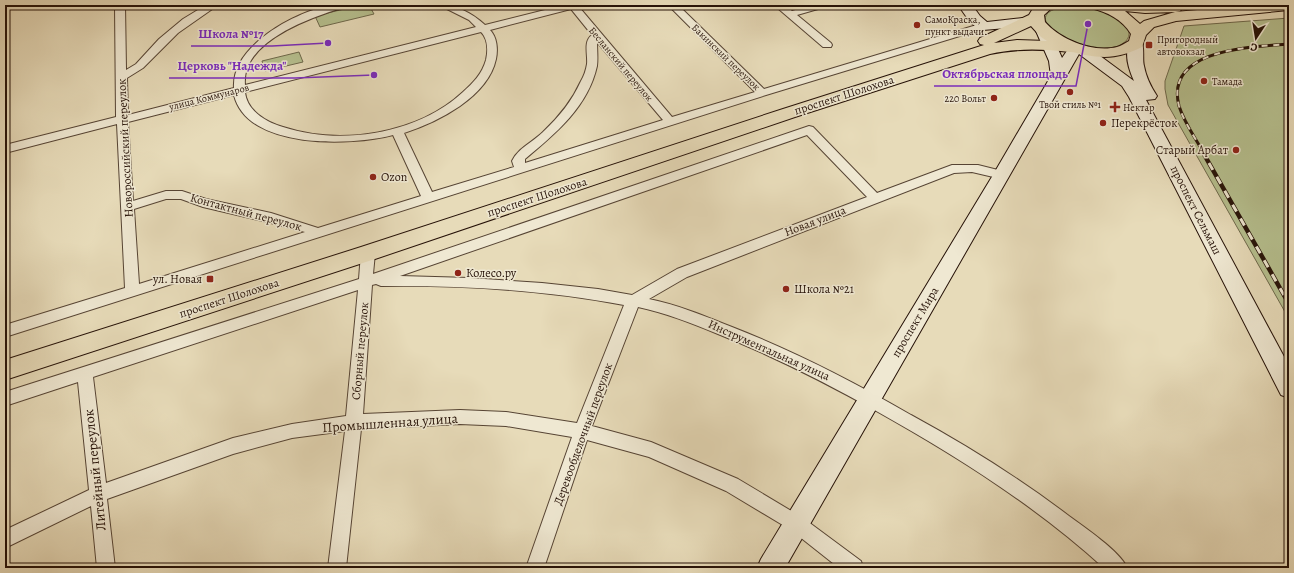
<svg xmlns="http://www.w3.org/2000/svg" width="1294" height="573" viewBox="0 0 1294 573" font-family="Alegreya,serif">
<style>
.green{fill:#b6c08f;stroke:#6e694c}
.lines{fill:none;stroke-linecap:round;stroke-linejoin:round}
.street-casing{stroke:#564434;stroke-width:2}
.secondary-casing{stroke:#261208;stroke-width:2}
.primary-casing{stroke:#261208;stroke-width:2}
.street{fill:#efe8d2;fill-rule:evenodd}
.secondary{fill:#efe8d2;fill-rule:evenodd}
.primary{fill:#e7dbb9;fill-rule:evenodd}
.rail-far1-casing{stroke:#261208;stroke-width:3}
.rail-casing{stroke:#261208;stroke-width:4.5}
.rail-far1{stroke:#efe8d2;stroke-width:2;stroke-dasharray:6;stroke-linecap:butt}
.rail{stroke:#efe8d2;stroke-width:3;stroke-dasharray:8;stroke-linecap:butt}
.poi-dot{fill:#8f2418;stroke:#efe8d2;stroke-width:1.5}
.labels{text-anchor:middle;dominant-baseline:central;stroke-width:3;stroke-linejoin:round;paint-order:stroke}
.far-poi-label{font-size:10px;fill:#261208;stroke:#efe8d2;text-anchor:start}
.far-street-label{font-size:10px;fill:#261208;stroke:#efe8d2}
.street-label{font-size:12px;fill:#261208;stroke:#efe8d2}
.poi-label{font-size:12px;fill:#261208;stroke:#efe8d2;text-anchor:start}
.near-street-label{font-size:14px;fill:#261208;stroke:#efe8d2}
.leader{fill:none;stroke:#7b2cbf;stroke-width:1.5}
.callout-dot{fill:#7b2cbf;stroke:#efe8d2;stroke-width:1.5}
.callout-label{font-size:13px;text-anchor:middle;font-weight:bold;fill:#7b2cbf;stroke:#efe8d2;stroke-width:3;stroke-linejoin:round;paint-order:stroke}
</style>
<rect width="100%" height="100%" fill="#e7dbb9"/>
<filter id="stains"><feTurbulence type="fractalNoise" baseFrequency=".005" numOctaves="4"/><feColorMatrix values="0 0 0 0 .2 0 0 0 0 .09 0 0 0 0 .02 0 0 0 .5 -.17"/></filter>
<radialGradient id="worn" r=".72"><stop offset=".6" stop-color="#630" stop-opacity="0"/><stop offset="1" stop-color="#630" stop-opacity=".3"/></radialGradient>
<g class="green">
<polygon points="361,5 369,5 374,14 320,27 315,16"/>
<path d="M 1068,6 C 1087,6 1114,10 1126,27 C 1129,30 1130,34 1128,38 C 1111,70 998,16 1068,6 Z"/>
<polygon points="1289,18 1289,319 1168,105 1165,89 1165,81 1184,26"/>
<polygon points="299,52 303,62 265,71 262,61"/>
</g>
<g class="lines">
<g class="street-casing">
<g id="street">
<path d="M 115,5 L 125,5 L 126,70 L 136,64 L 159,39 L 183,19 L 206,5 L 218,5 L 178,33 L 143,68 L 127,78 L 128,115 L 234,88 C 231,46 295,12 331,5 C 336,4 342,5 347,5 L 345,7 C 312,17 241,41 245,85 L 476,27 L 469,20 L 439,5 C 457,5 472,13 485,25 L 565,5 L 581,5 L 579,7 L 672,117 L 755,92 L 668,5 L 678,5 L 764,89 L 980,24 L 983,23 L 988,26 L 986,28 L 766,95 L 5,337 L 5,325 L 125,288 L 117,124 L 5,153 L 5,145 L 116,117 ZM 571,9 L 592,35 C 583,41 588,55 587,64 C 586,70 584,76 581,81 C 572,101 559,117 543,132 C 533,142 518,148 512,161 L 514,167 L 432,192 L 404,133 C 438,122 488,97 496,59 C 498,49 497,37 490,30 ZM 481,32 C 488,39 488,51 486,60 C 482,74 473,83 463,92 C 418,134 341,146 283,127 C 266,122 247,111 245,92 ZM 597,42 L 663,120 L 525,163 L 525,159 C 555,134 588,107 597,66 C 598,58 597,50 597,42 ZM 234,95 C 247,150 352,146 393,135 L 421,196 L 318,228 L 271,213 L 206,199 L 182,191 L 166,191 L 133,201 L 128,122 ZM 166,199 L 181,199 L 203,207 L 271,223 L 305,232 L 139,284 L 134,209 Z"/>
<polygon points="774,5 785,5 792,11 812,5 827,5 825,7 797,15 831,43 832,45 831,47 823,47"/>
<path d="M 809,126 L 813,127 L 877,193 L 952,165 L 978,165 L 1006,172 L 1008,175 L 1006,178 L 1002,179 L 972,172 L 954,173 L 687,277 L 649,299 C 678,305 705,316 732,327 C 794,351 854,382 911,415 C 966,445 1019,478 1069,516 C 1084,527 1121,552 1127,568 L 1104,568 C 1036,506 958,457 878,412 C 826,383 773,356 718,334 C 691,323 666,313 638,307 L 592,426 L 651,442 L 738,479 L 803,518 L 861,561 L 863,568 L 839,568 L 791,530 L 726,491 L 649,457 L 587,440 L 544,568 L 526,568 L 572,437 L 506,426 L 460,424 L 361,429 L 346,568 L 328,568 L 345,431 L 292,438 L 233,454 L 107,499 L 115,568 L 97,568 L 91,506 L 5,548 L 5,530 L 89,490 L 78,382 L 5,406 L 5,392 L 359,279 L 361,253 L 363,249 L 368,248 L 373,249 L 375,253 L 373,274 ZM 807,135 L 867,197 L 677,269 L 632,295 L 598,289 L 542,283 L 470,278 L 400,276 ZM 376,284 L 381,286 C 459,285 547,290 624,305 L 577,423 L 506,412 L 460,410 L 363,414 L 372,285 ZM 358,290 L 346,416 L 292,424 L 233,438 L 106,483 L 93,377 Z"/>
</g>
</g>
<g class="secondary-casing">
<g id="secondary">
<path d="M 958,5 L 972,5 L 980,16 L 987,22 L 1023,18 L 1034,19 L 1036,22 L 1034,25 L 1029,26 L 983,30 C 971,27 965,14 958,5 Z"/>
<path d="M 1043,27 L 1048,28 L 1050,31 L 1062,58 L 1071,45 L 1076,44 L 1088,47 L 1134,81 C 1129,70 1123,52 1131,41 L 1136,40 L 1141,41 C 1145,47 1142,59 1144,66 C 1146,77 1151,87 1157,96 L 1155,99 L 1146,100 L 1289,366 L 1289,398 L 1281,395 L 1129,97 L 1122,86 L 1079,54 L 785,568 L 757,568 L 761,559 L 993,175 L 1051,76 L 1049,61 L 1036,31 L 1038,28 Z"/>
</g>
</g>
<g class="primary-casing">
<path id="primary" d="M 1039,5 L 1055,5 L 1044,15 L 1045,22 C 1061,40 1093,53 1117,47 C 1121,46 1125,43 1129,41 L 1131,34 C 1122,19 1107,12 1091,8 L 1089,5 L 1180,5 L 1182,8 L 1180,11 L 1175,12 L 1253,5 L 1289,5 L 1289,10 L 1176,21 L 1154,27 L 1146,35 L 1142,47 C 1121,57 1108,59 1085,55 C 1080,54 1075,52 1070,52 C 1043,49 1016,48 990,54 L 795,117 L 375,259 L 5,380 L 5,360 L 361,247 L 783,109 L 984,45 L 980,44 L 978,41 L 980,38 L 1029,15 L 1032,10 ZM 1125,11 L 1145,13 L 1175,12 L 1144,21 L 1140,24 ZM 1031,26 L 1041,37 L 1047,41 L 1017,40 L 994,43 Z"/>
</g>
<use href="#street" class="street"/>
<use href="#secondary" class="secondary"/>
<use href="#primary" class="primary"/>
<g class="rail-far1-casing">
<path id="rail-far1" d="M 1202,150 C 1194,136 1184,122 1179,106 C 1164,48 1253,47 1289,44"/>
</g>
<g class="rail-casing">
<polyline id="rail" points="1201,149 1289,304"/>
</g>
<use href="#rail-far1" class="rail-far1"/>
<use href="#rail" class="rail"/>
</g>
<g class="poi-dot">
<circle cx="917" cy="25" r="4"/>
<rect x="1145" y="41" width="8" height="8" rx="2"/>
<circle cx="1204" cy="81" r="4"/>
<circle cx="1070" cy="92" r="4"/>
<circle cx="994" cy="98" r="4"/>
<path d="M1113 101h4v4h4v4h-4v4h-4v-4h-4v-4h4z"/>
<circle cx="1103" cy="123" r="4"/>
<circle cx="1236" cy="150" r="4"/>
<circle cx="373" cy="177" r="4"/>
<circle cx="458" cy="273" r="4"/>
<rect x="206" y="275" width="8" height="8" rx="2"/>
<circle cx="786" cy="289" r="4"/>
</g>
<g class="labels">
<g class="far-poi-label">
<text x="925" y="19">СамоКраска,<tspan x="925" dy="12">пункт выдачи.</tspan></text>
<text x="1157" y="39">Пригородный<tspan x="1157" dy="12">автовокзал</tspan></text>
<text x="1212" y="81">Тамада</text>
<text x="986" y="98" text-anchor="end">220 Вольт</text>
<text x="1070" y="104" text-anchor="middle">Твой стиль №1</text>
<text x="1123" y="107">Нектар</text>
</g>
<g class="far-street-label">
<text transform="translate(726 57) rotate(44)">Бакинский переулок</text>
<text transform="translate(621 64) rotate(50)">Бесланский переулок</text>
<text transform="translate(209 97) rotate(-14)">улица Коммунаров</text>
</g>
<g class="street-label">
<text transform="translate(844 95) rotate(-18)">проспект Шолохова</text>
<text transform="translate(125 148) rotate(-93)">Новороссийский переулок</text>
<text transform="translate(537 197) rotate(-18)">проспект Шолохова</text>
<text transform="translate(1196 210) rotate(63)">проспект Сельмаш</text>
<text transform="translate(246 212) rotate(15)">Контактный переулок</text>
<text transform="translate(815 221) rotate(-21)">Новая улица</text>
<text transform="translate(229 298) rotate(-18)">проспект Шолохова</text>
<text transform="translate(915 322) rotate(-59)">проспект Мира</text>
<text transform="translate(769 350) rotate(24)">Инструментальная улица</text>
<text transform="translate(360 351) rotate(-85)">Сборный переулок</text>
<text transform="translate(583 434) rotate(-70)">Деревообделочный переулок</text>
</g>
<g class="poi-label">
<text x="1111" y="123">Перекрёсток</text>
<text x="1228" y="150" text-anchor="end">Старый Арбат</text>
<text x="381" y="177">Ozon</text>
<text x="466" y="273">Колесо.ру</text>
<text x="202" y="279" text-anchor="end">ул. Новая</text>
<text x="794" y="289">Школа №21</text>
</g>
<g class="near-street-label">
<text transform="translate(390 423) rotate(-4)">Промышленная улица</text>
<text transform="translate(95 470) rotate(-96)">Литейный переулок</text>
</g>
</g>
<path class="leader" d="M328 43L272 46H191M374 75L295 78H169M1088 24L1076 86H934"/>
<g class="callout-dot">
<circle cx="328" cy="43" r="4"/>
<circle cx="374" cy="75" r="4"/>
<circle cx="1088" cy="24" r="4"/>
</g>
<g class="callout-label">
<text x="231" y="38">Школа №17</text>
<text x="232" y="70">Церковь "Надежда"</text>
<text x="1005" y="78">Октябрьская площадь</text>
</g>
<rect width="1294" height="573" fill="none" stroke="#e7dbb9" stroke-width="20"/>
<rect x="6" y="6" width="1282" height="561" fill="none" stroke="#261208" stroke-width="2"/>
<rect x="10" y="10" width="1274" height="553" fill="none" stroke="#261208"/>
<g transform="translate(1256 38) rotate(192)" stroke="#efe8d2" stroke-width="3" paint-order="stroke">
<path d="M0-3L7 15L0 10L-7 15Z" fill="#261208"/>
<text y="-6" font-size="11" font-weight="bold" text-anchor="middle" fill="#261208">С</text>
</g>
<rect width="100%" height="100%" filter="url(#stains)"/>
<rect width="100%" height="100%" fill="url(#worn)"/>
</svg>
